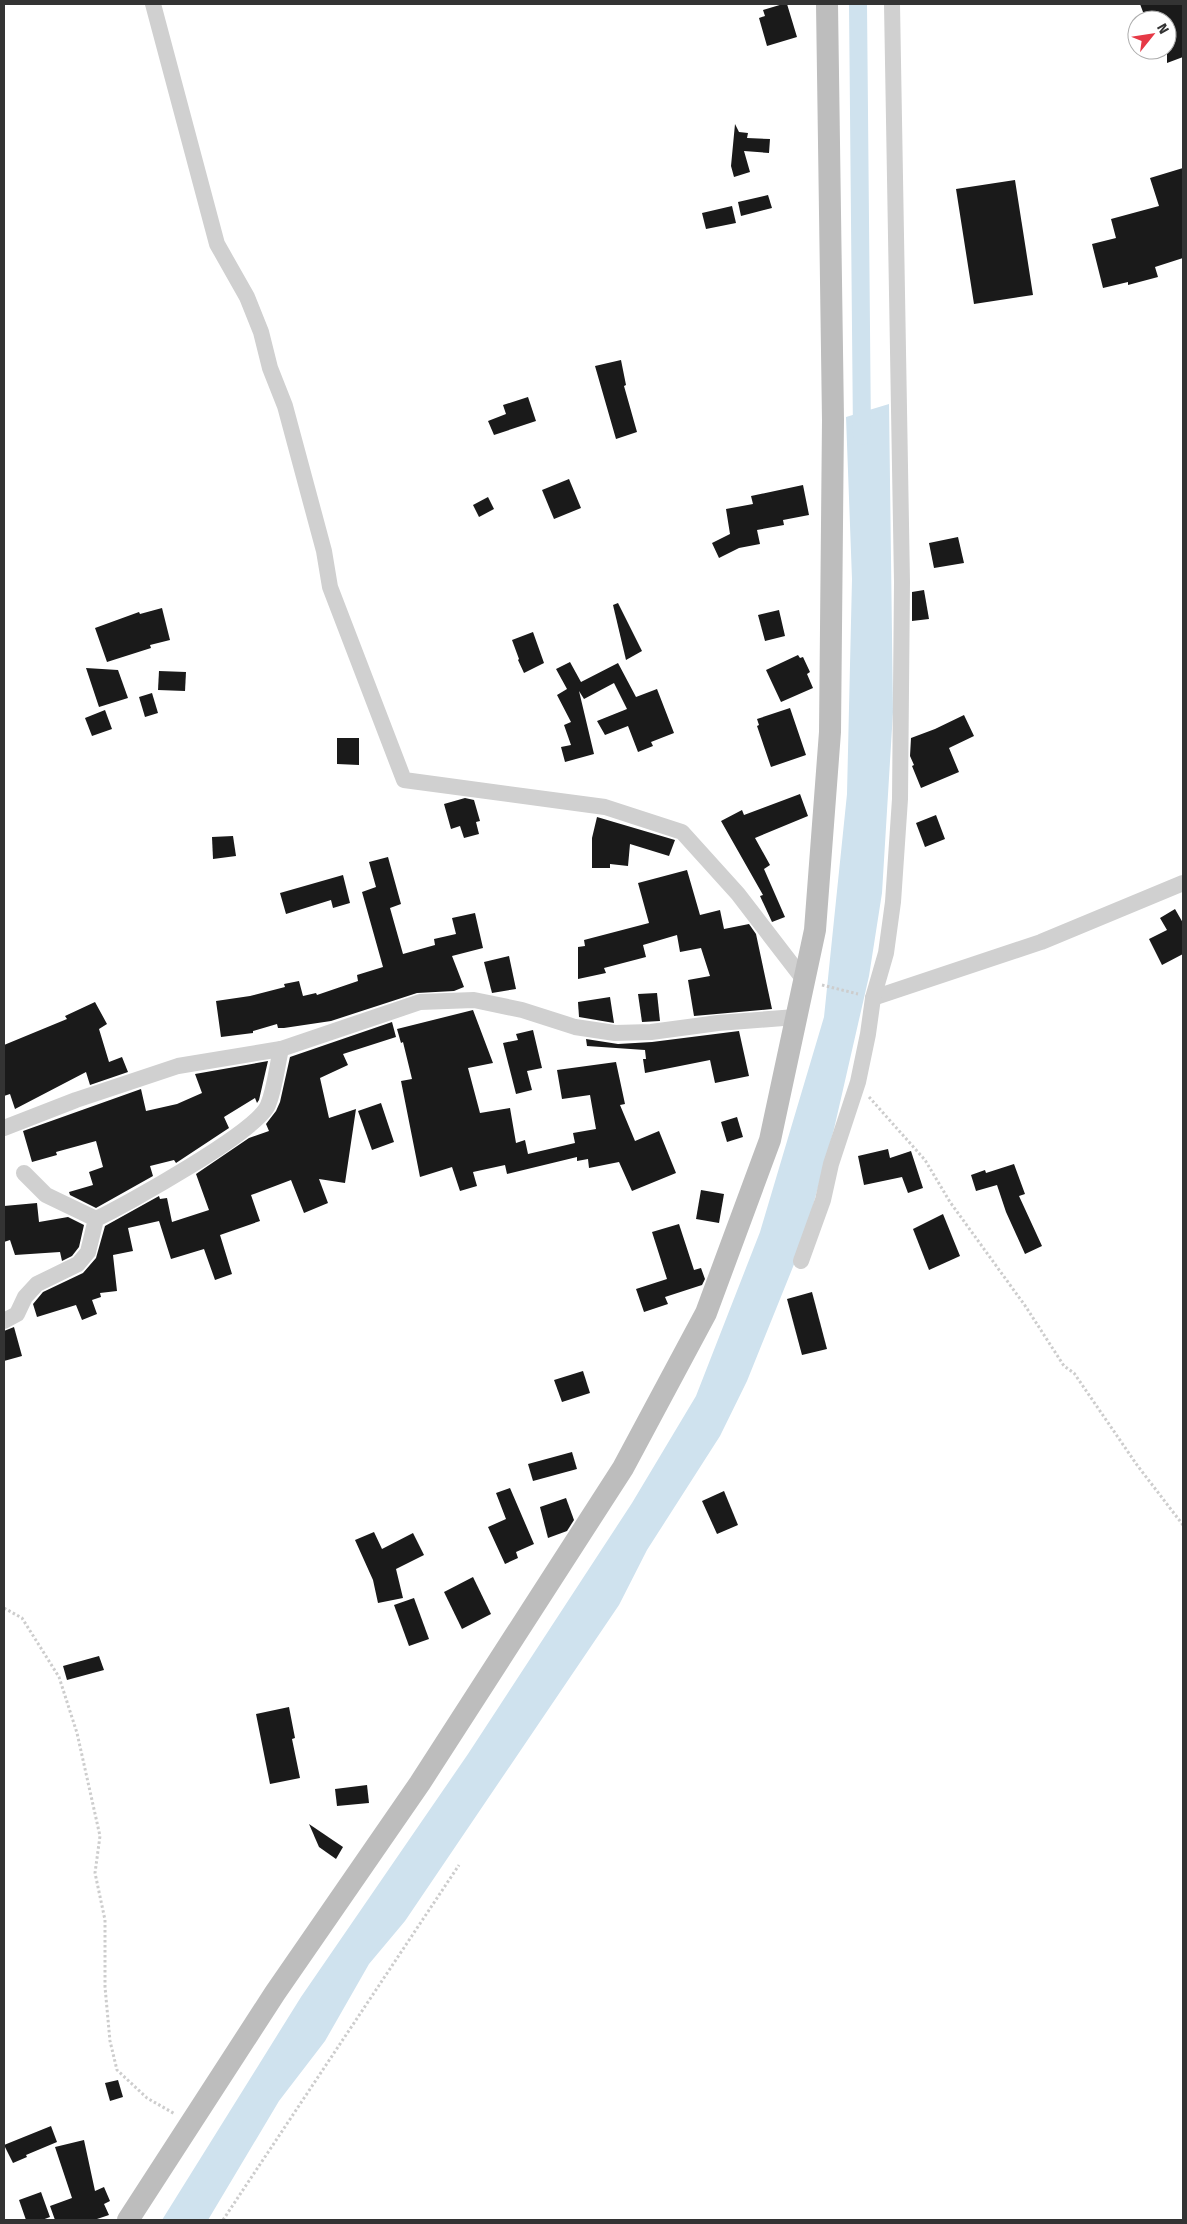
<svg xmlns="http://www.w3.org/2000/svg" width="1187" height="2224" viewBox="0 0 1187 2224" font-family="'Fira Sans',sans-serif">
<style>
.water{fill:#cfe2ee}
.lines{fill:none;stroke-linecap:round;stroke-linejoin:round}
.canal{stroke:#cfe2ee;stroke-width:18}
.building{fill:#1a1a1a}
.path{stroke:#cdcdcd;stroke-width:3;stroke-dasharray:2.5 2.5;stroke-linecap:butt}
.minor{stroke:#d0d0d0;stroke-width:16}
.secondary{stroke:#bdbdbd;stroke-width:22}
</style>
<rect width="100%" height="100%" fill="#fff"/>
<polygon class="water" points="889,404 893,712 882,893 869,976 834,1129 803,1242 747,1381 720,1436 647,1550 619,1605 405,1921 369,1964 325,2041 279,2101 208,2220 162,2220 301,1997 468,1754 632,1503 696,1396 760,1232 824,1017 847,794 852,579 846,417"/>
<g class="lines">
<polyline class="canal" points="858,4 862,436"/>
</g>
<g class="building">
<polygon points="783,4 787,4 797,37 767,46 759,18 765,16 763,10"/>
<polygon points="1140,4 1183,4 1183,57 1167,63 1167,20 1146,20"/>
<polygon points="735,124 739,132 748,133 747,138 770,139 769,153 744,151 750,172 734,177 731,166"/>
<polygon points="1183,168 1183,258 1155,267 1158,277 1128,285 1128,282 1103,288 1092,244 1116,238 1111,219 1159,206 1150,178"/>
<polygon points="1015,180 1033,295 974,304 956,189"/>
<polygon points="768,195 772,208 741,216 738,202"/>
<polygon points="732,206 736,223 706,229 702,213"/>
<polygon points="621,360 626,385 624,386 637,432 616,439 595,366"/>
<polygon points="528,397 536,421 494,435 488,421 506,414 503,405"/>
<polygon points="569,479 581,508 554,519 542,490"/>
<polygon points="803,485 809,515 783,520 784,525 757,530 760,544 739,548 719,558 712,543 730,534 726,509 753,504 751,496"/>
<polygon points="488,497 494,509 479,517 473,505"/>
<polygon points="958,537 964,563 934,568 929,543"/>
<polygon points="924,590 929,619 912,621 912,592"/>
<polygon points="618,603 642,651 626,660 613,605"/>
<polygon points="162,608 170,640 150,645 151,648 107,662 95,628 139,612 140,614"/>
<polygon points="779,610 785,636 765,641 758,615"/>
<polygon points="533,632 544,663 524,673 518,660 519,659 512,640"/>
<polygon points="798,655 800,658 803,657 810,672 807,674 813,688 781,702 766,670"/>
<polygon points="570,662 581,682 618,663 636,697 657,689 674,733 651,742 653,746 638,752 628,726 605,735 597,721 627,709 614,683 584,699 579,691 594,754 565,762 561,747 571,745 564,725 571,722 557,695 567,689 556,669"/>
<polygon points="86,668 118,670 128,698 99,707"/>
<polygon points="159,671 186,672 185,691 158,690"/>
<polygon points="152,693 158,713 145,717 139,697"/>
<polygon points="790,708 806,755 771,767 757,726 759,725 757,719"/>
<polygon points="105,710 112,729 92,736 85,718"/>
<polygon points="964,715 974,736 949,748 959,772 921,788 912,766 914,765 910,756 911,738 935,729"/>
<polygon points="337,738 359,738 359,765 337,764"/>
<polygon points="800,794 808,816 755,838 770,865 764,869 785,917 772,922 760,896 763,895 721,821 742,810 744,815"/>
<polygon points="465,798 474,800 480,821 476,822 479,834 464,838 460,826 451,829 444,804"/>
<polygon points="936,815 945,839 925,847 916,823"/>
<polygon points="597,817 675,840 669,856 630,844 628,866 610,864 610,868 592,868 592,838"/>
<polygon points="233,836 236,856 213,859 212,837"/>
<polygon points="388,857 401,904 390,908 403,954 435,945 434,939 456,934 452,918 475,913 483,948 452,956 464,987 454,991 417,993 331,1021 284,1028 278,1028 277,1024 253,1031 253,1033 221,1037 216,1001 250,996 285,987 284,984 299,981 303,996 316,993 317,995 358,981 357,975 383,967 362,892 376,887 369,862"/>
<polygon points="687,870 700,915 720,910 724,929 749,924 756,934 772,1009 694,1016 688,980 710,976 701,948 680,952 677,935 643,945 646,957 604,968 606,973 578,979 578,947 585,946 584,940 649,923 638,883"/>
<polygon points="343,875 350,903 333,908 331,900 286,914 280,893"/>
<polygon points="1175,909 1183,923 1183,954 1162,965 1149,939 1167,930 1160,918"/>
<polygon points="509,956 516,989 492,993 484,962"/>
<polygon points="657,993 660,1021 642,1022 638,994"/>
<polygon points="610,997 614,1023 579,1017 578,1002"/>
<polygon points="95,1002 107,1024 99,1029 109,1062 122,1057 128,1072 90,1085 86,1072 15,1109 10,1094 4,1096 4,1045 67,1019 65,1016"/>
<polygon points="473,1010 493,1063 468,1068 480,1113 510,1108 516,1143 525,1140 528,1154 575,1143 573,1133 596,1129 590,1095 562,1099 557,1070 616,1062 625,1104 620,1105 635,1141 659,1131 676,1173 632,1191 619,1162 589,1168 588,1159 577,1161 577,1157 507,1174 505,1165 473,1172 477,1186 460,1191 452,1167 420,1177 401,1081 412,1079 403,1042 401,1043 397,1029"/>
<polygon points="392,1022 396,1037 343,1054 348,1065 320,1078 329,1118 356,1109 345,1183 319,1179 328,1203 304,1213 291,1180 251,1195 260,1221 220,1235 232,1274 215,1280 204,1249 171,1259 159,1221 128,1228 133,1251 113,1255 117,1291 100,1293 101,1297 92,1300 97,1314 82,1320 76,1305 37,1317 33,1304 43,1292 83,1273 96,1258 105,1226 159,1196 160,1199 167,1198 172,1222 209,1210 196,1174 249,1138 269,1131 266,1124 276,1111 280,1102 290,1057"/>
<polygon points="533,1030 542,1068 527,1071 532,1090 516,1094 503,1043 518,1040 516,1034"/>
<polygon points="739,1031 749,1076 715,1083 710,1060 645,1073 643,1059 646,1059 645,1050 587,1046 586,1039 618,1044 652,1042"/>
<polygon points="268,1061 259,1100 257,1103 255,1098 224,1117 229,1128 176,1163 174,1160 150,1166 153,1176 96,1208 70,1195 69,1192 93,1185 89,1172 103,1167 96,1141 56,1152 57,1155 32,1162 23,1131 141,1089 146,1111 177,1104 202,1093 195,1074"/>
<polygon points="381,1103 394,1142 372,1150 358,1111"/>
<polygon points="737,1117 743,1137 727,1142 721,1122"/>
<polygon points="888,1149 890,1158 911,1151 923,1188 908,1193 902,1177 864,1185 858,1156"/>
<polygon points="1014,1164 1025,1194 1019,1196 1042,1246 1025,1254 1006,1212 997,1185 976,1191 971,1175 985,1170 986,1173"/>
<polygon points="701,1190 724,1194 719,1223 696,1219"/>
<polygon points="37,1203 39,1222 68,1217 84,1225 79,1247 72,1256 62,1261 60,1252 15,1255 10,1240 4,1242 4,1206"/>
<polygon points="943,1214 960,1256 929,1270 913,1229"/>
<polygon points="679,1224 694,1270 701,1268 705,1279 702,1285 665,1297 668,1304 644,1312 636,1289 667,1279 652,1232"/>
<polygon points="812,1292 827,1349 802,1355 787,1299"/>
<polygon points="14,1327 22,1356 4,1361 4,1331"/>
<polygon points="583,1371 590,1393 562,1402 554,1380"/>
<polygon points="572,1452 577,1469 533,1481 528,1464"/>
<polygon points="510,1488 534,1544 516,1552 518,1558 505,1564 488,1527 506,1519 496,1493"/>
<polygon points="724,1491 738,1525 717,1534 702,1501"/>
<polygon points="566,1498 574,1520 567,1531 548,1538 540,1507"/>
<polygon points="374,1532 382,1549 413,1533 424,1555 396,1569 403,1598 378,1603 373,1580 355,1540"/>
<polygon points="473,1577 491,1614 462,1629 444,1592"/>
<polygon points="414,1598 429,1639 409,1646 394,1605"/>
<polygon points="99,1656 104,1670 67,1680 63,1666"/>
<polygon points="289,1707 295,1738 292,1739 300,1778 270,1784 256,1714"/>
<polygon points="367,1785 369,1803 337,1806 335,1789"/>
<polygon points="309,1824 343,1847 336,1859 319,1847"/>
<polygon points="118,2080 123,2097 110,2101 105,2083"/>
<polygon points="51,2126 57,2142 26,2155 27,2157 13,2163 4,2145"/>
<polygon points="84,2140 95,2191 104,2187 110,2201 104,2204 109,2215 94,2220 55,2220 50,2206 72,2198 55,2147"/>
<polygon points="41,2192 50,2217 42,2220 26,2220 19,2200"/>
</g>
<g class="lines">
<g class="path">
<polyline points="822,985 858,994"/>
<polyline points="869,1097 925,1160 950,1202 1026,1307 1064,1366 1074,1373 1137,1465 1183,1525"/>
<polyline points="4,1608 22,1618 59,1677 77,1733 100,1836 95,1873 105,1920 105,1987 110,2041 117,2070 147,2098 175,2114"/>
<polyline points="223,2220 459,1865"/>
</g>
<g class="minor">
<polyline points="153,4 217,244 247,297 261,332 270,368 285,406 324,551 330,587 404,780 605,807 682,832 738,894 804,980"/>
<polyline points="873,998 1041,942 1183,883"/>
<polyline points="4,1128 76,1100 178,1066 281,1049 420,1002 474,1000 522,1010 575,1027 615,1033 651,1032 718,1023 796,1017"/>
<polyline points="24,1173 46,1195 96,1219"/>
<polyline points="801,1261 823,1200 831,1164 858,1082 868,1034 873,998 886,953 893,902 900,799 902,582 892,4"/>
<path d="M 4,1321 L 17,1314 L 25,1297 L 37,1284 L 78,1264 L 88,1252 L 96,1219 C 127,1204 257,1132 268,1105 C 275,1088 277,1066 281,1049"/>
</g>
<polyline class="secondary" points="128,2220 275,1993 420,1783 623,1468 706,1313 770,1140 815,930 830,732 833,420 827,4"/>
</g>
<rect width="1187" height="2224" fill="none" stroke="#333333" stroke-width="10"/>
<g transform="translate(1152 35) rotate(60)"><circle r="24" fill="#ffffff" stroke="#adadad"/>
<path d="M0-4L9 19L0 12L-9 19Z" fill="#e63946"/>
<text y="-8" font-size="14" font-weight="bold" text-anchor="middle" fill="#333333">N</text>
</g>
</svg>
